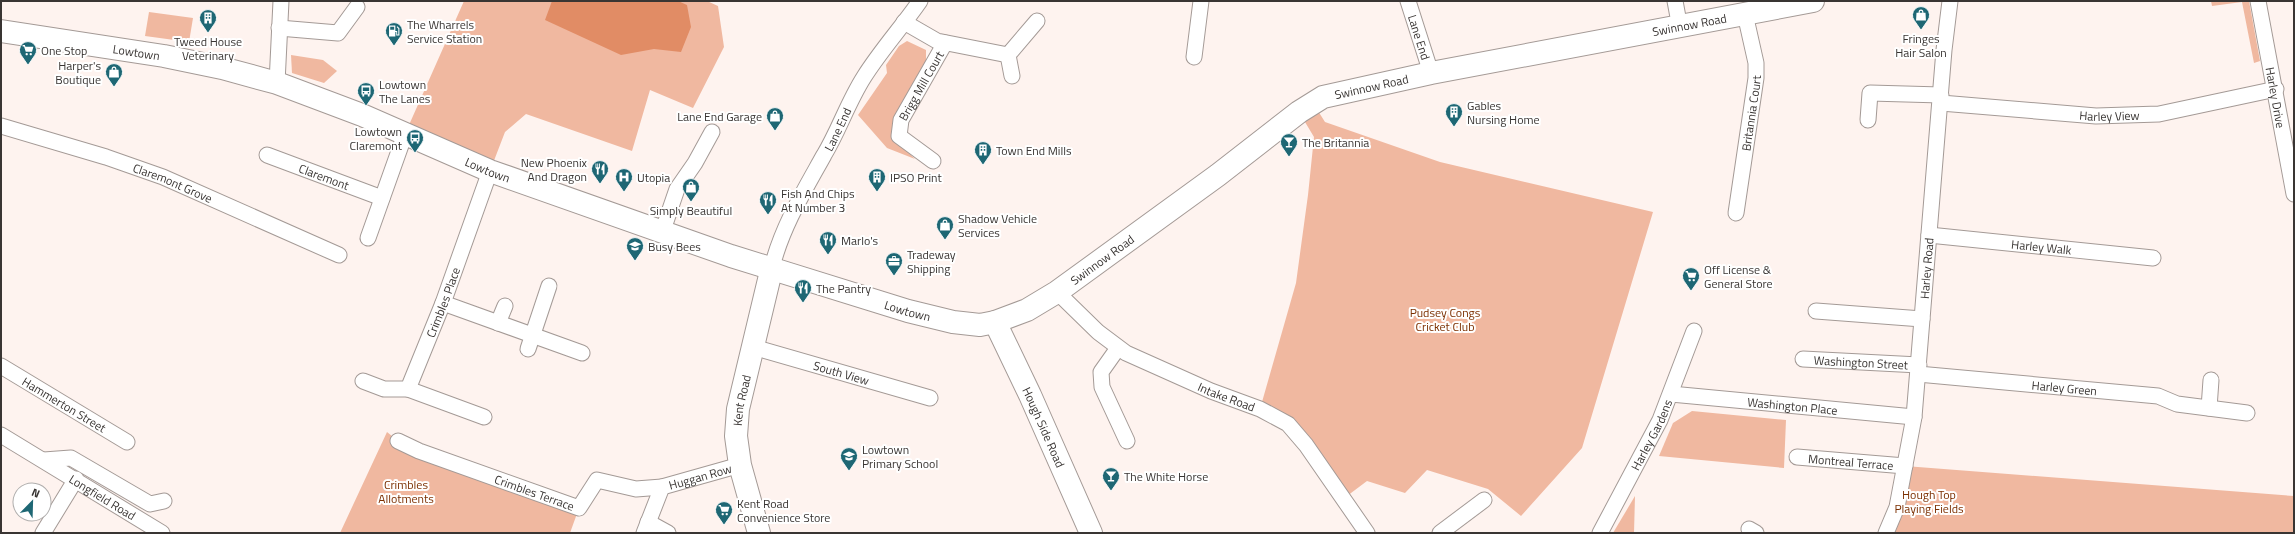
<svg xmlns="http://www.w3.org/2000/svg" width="2295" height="534" viewBox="0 0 2295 534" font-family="'Titillium Web',sans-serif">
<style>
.green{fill:#f0b8a0}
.water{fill:#e18c65}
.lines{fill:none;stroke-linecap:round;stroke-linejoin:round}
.street-casing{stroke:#a49a96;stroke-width:17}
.secondary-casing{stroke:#a49a96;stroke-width:24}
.street{stroke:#fff;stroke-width:15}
.secondary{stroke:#fff;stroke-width:22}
.labels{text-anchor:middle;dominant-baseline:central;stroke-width:4;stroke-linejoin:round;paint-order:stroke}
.poi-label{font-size:12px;fill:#393533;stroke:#fff;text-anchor:start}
.street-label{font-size:12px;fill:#393533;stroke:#fff}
.park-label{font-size:12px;fill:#7b2f00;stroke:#fff}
</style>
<rect width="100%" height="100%" fill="#fef3ef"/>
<g class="green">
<polygon points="464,1 707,1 718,6 724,47 693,108 650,90 632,151 526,114 505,132 490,171 405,134"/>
<polygon points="2211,1 2249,1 2260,61 2254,63 2242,2 2212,6"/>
<polygon points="149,12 193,18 189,42 145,36"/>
<polygon points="907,41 926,50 926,62 897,142 915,159 887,148 858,115 887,73 886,65 899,46"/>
<polygon points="291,55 323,60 337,71 324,83 292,73"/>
<polygon points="1313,103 1325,122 1440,162 1653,212 1582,448 1521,516 1488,489 1427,470 1405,493 1367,481 1343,499 1306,445 1260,409 1296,283 1308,195 1314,137 1299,112"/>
<polygon points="1692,411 1786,420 1784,468 1659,456 1673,423"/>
<polygon points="387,432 398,441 579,508 570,533 340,533"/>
<polygon points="1905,466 2294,496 2294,533 1884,533"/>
<polygon points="1635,496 1634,533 1613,533"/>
</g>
<polygon class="water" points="552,1 678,1 687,5 691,27 681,52 654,49 621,55 545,20"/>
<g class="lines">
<g class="street-casing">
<g id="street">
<path id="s1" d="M 1408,1 L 1431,73"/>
<polyline points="1675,1 1680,28"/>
<path id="s2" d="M 2258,1 L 2294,194"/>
<polyline points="904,22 937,41 1008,55 1037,21"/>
<polyline points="279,28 338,33 357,7"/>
<polyline points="1008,55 1012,76"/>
<polyline points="1194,57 1201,1"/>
<polyline points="277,83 281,1"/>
<path id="s3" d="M 1941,103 L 2096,116 L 2159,114 L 2276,89"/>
<polyline points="1868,120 1870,93 1941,95"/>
<path id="s4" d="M 1,126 L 106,157 L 163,177 L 339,255"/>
<path id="s5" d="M 267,155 L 382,198"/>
<path id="s6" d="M 933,161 L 899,136 L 901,120 L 945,43"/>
<path id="s7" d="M 1736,213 L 1756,78 L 1756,63 L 1745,14"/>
<polyline points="663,230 677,189 695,163 712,132"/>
<path id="s8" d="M 1929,235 L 2153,258"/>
<polyline points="368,238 405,134"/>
<path id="s9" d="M 772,267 C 782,227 804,191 824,155 C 839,130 848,102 864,77 C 881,50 902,27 920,1"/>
<path id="s10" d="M 1057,292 L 1098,332 L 1126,353 L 1211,391 L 1260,409 L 1288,424 L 1306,445 L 1367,533"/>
<polyline points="443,303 582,353"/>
<polyline points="1816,311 1922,319"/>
<polyline points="498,323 505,306"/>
<path id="s11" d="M 753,347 L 930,398"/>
<polyline points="1118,348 1101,372 1102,387 1127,441"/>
<polyline points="528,349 549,286"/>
<path id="s12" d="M 1803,359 L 1919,365"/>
<path id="s13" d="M 1,366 L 127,442"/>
<path id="s14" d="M 1918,374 L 2158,396 L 2177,404 L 2247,413"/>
<path id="s15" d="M 363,381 L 384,389 L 408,389 L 443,303 L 490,171"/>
<polyline points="408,389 484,417"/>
<path id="s16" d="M 1671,394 L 1914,417"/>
<polyline points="2209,408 2211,380"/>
<path id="s17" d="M 1,435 L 162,533"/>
<path id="s18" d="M 398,441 L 419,451 L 579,508 L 597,480 L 636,489 L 662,487"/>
<path id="s19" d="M 1797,457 L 1905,466"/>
<polyline points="44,460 71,458 150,504 164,501"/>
<polyline points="648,522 668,533"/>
<polyline points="1749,529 1756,533"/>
<polyline points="43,533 76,479"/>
<path id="s20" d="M 644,533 L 662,487 L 740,465"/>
<polyline points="1440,533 1484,500"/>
<path id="s21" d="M 1600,533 L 1660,420 L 1694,331"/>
<path id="s22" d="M 1886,533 L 1897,507 L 1914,417 L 1944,50 L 1950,1"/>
</g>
</g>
<g class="secondary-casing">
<g id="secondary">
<path id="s23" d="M 1,31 L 164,56 L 222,68 L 277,83 L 362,115 L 490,171 L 731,256 L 908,311 L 953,322 L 980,325 L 995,322 L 1027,310 L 1057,292 L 1218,175 L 1299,112 L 1323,97 L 1431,73 L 1813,1"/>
<path id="s24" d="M 995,322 L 1030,395 L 1091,533"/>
<path id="s25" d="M 759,533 L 740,465 L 736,436 L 738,409 L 772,267"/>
</g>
</g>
<use href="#street" class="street"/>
<use href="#secondary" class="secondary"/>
</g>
<defs>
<g id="shop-pin" transform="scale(0.9)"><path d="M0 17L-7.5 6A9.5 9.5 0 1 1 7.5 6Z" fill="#1e6774" stroke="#fff"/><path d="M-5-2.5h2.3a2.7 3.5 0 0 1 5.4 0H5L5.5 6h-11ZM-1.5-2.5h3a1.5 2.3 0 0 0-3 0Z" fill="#fff"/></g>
<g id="building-pin" transform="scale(0.9)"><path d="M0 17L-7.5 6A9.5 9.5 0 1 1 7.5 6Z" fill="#1e6774" stroke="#fff"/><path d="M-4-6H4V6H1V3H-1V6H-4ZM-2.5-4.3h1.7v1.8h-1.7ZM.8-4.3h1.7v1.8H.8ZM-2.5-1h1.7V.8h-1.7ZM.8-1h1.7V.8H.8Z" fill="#fff"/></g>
<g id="fuel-pin" transform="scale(0.9)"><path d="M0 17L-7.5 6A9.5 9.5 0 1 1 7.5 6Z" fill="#1e6774" stroke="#fff"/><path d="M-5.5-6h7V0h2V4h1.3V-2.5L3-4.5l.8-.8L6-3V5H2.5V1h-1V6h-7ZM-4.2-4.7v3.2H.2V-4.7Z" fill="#fff"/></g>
<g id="supermarket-pin" transform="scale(0.9)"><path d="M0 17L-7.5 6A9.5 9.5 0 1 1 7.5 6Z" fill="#1e6774" stroke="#fff"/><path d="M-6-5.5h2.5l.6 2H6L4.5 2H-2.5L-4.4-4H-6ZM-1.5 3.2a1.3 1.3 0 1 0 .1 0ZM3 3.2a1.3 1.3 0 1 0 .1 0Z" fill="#fff"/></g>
<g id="bus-pin" transform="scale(0.9)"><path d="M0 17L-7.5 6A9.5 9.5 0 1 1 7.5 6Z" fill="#1e6774" stroke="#fff"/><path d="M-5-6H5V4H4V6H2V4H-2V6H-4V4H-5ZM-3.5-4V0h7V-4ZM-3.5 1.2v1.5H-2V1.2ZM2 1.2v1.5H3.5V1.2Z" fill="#fff"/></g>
<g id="bar-pin" transform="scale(0.9)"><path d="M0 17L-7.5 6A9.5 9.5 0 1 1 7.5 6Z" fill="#1e6774" stroke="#fff"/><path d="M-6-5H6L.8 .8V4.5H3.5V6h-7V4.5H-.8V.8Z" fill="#fff"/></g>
<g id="restaurant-pin" transform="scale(0.9)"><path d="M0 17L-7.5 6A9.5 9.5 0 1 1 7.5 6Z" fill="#1e6774" stroke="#fff"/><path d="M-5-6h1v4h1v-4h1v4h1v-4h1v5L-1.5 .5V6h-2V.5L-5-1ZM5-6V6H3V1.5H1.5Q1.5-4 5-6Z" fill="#fff"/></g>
<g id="hospital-pin" transform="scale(0.9)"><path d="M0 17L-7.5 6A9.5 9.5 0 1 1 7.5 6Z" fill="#1e6774" stroke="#fff"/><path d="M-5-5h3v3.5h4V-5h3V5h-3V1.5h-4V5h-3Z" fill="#fff"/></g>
<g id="school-pin" transform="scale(0.9)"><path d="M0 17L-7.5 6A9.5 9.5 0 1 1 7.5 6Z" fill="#1e6774" stroke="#fff"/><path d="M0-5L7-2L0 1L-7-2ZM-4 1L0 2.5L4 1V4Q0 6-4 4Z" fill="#fff"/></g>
<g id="office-pin" transform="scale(0.9)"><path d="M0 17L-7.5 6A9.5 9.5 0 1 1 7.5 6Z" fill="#1e6774" stroke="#fff"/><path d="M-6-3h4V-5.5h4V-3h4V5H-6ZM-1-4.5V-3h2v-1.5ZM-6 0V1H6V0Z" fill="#fff"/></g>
</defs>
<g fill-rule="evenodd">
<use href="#shop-pin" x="1921" y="15"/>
<use href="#building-pin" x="208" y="18"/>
<use href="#fuel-pin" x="394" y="31"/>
<use href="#supermarket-pin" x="28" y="50"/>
<use href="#shop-pin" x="114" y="72"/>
<use href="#bus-pin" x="366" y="91"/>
<use href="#building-pin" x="1454" y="112"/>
<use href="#shop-pin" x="775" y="116"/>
<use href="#bus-pin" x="415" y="138"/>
<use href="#bar-pin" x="1289" y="142"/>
<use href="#building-pin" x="983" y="150"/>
<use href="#restaurant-pin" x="600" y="169"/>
<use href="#hospital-pin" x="624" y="177"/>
<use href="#building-pin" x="877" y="177"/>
<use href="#shop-pin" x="691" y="187"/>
<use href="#restaurant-pin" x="768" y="200"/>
<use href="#shop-pin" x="945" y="225"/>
<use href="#restaurant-pin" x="828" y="240"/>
<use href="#school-pin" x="635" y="246"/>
<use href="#office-pin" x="894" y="261"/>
<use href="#supermarket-pin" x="1691" y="276"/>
<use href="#restaurant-pin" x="803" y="288"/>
<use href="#school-pin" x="849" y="456"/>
<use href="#bar-pin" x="1111" y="476"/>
<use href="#supermarket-pin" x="724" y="510"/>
</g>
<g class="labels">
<g class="poi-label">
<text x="407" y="24">The Wharrels<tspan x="407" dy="14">Service Station</tspan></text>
<text x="1921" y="38" text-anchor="middle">Fringes<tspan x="1921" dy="14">Hair Salon</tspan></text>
<text x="208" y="41" text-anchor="middle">Tweed House<tspan x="208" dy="14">Veterinary</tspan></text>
<text x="41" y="50">One Stop</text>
<text x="101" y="65" text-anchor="end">Harper's<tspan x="101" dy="14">Boutique</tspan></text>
<text x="379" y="84">Lowtown<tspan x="379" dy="14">The Lanes</tspan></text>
<text x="1467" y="105">Gables<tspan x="1467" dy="14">Nursing Home</tspan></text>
<text x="762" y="116" text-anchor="end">Lane End Garage</text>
<text x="402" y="131" text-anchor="end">Lowtown<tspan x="402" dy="14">Claremont</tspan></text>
<text x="1302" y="142">The Britannia</text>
<text x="996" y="150">Town End Mills</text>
<text x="587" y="162" text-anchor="end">New Phoenix<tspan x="587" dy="14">And Dragon</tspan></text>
<text x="637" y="177">Utopia</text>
<text x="890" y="177">IPSO Print</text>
<text x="781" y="193">Fish And Chips<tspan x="781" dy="14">At Number 3</tspan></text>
<text x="691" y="210" text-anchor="middle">Simply Beautiful</text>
<text x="958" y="218">Shadow Vehicle<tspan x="958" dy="14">Services</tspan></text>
<text x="841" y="240">Marlo's</text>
<text x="648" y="246">Busy Bees</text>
<text x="907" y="254">Tradeway<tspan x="907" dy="14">Shipping</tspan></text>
<text x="1704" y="269">Off License &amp;<tspan x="1704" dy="14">General Store</tspan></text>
<text x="816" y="288">The Pantry</text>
<text x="862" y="449">Lowtown<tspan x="862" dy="14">Primary School</tspan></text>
<text x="1124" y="476">The White Horse</text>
<text x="737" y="503">Kent Road<tspan x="737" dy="14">Convenience Store</tspan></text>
</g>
<g class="street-label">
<text stroke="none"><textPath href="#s23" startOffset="1814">Swinnow Road</textPath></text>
<text stroke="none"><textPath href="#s1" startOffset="38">Lane End</textPath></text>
<text stroke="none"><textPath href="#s23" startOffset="137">Lowtown</textPath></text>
<text stroke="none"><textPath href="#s6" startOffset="98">Brigg Mill Court</textPath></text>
<text stroke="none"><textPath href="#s23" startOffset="1490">Swinnow Road</textPath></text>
<text stroke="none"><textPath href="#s2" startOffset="98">Harley Drive</textPath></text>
<text stroke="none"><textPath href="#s7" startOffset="101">Britannia Court</textPath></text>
<text stroke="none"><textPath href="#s3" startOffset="169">Harley View</textPath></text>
<text stroke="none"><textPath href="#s9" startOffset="153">Lane End</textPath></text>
<text stroke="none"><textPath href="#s23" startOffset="509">Lowtown</textPath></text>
<text stroke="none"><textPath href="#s5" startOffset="61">Claremont</textPath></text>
<text stroke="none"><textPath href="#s4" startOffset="181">Claremont Grove</textPath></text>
<text stroke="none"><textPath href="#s8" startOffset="113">Harley Walk</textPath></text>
<text stroke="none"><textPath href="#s23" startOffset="1166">Swinnow Road</textPath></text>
<text stroke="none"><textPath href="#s22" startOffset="269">Harley Road</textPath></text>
<text stroke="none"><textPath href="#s15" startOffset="140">Crimbles Place</textPath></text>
<text stroke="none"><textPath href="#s23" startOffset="952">Lowtown</textPath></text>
<text stroke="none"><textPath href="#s12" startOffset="58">Washington Street</textPath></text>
<text stroke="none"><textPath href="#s11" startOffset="92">South View</textPath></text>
<text stroke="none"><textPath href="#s14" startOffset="147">Harley Green</textPath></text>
<text stroke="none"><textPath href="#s10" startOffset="202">Intake Road</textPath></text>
<text stroke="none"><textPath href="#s25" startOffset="136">Kent Road</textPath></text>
<text stroke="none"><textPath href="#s13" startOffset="74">Hammerton Street</textPath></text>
<text stroke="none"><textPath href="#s16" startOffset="122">Washington Place</textPath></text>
<text stroke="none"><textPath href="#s24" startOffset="116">Hough Side Road</textPath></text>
<text stroke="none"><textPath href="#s21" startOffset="111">Harley Gardens</textPath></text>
<text stroke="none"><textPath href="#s19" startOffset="54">Montreal Terrace</textPath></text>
<text stroke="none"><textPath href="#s20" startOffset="89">Huggan Row</textPath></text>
<text stroke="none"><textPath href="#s18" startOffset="146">Crimbles Terrace</textPath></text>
<text stroke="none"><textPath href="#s17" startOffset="119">Longfield Road</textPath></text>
</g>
<g class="park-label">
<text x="1445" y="312">Pudsey Congs<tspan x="1445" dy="14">Cricket Club</tspan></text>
<text x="406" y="484">Crimbles<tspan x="406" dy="14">Allotments</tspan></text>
<text x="1929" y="494">Hough Top<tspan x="1929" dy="14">Playing Fields</tspan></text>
</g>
</g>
<rect width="2295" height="534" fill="none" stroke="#393533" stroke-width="4"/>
<g transform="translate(32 502) rotate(23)"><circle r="19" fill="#ffffff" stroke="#b0aead"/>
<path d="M0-3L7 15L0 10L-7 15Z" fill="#1e6774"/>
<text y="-6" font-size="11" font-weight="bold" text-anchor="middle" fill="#393533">N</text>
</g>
</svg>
